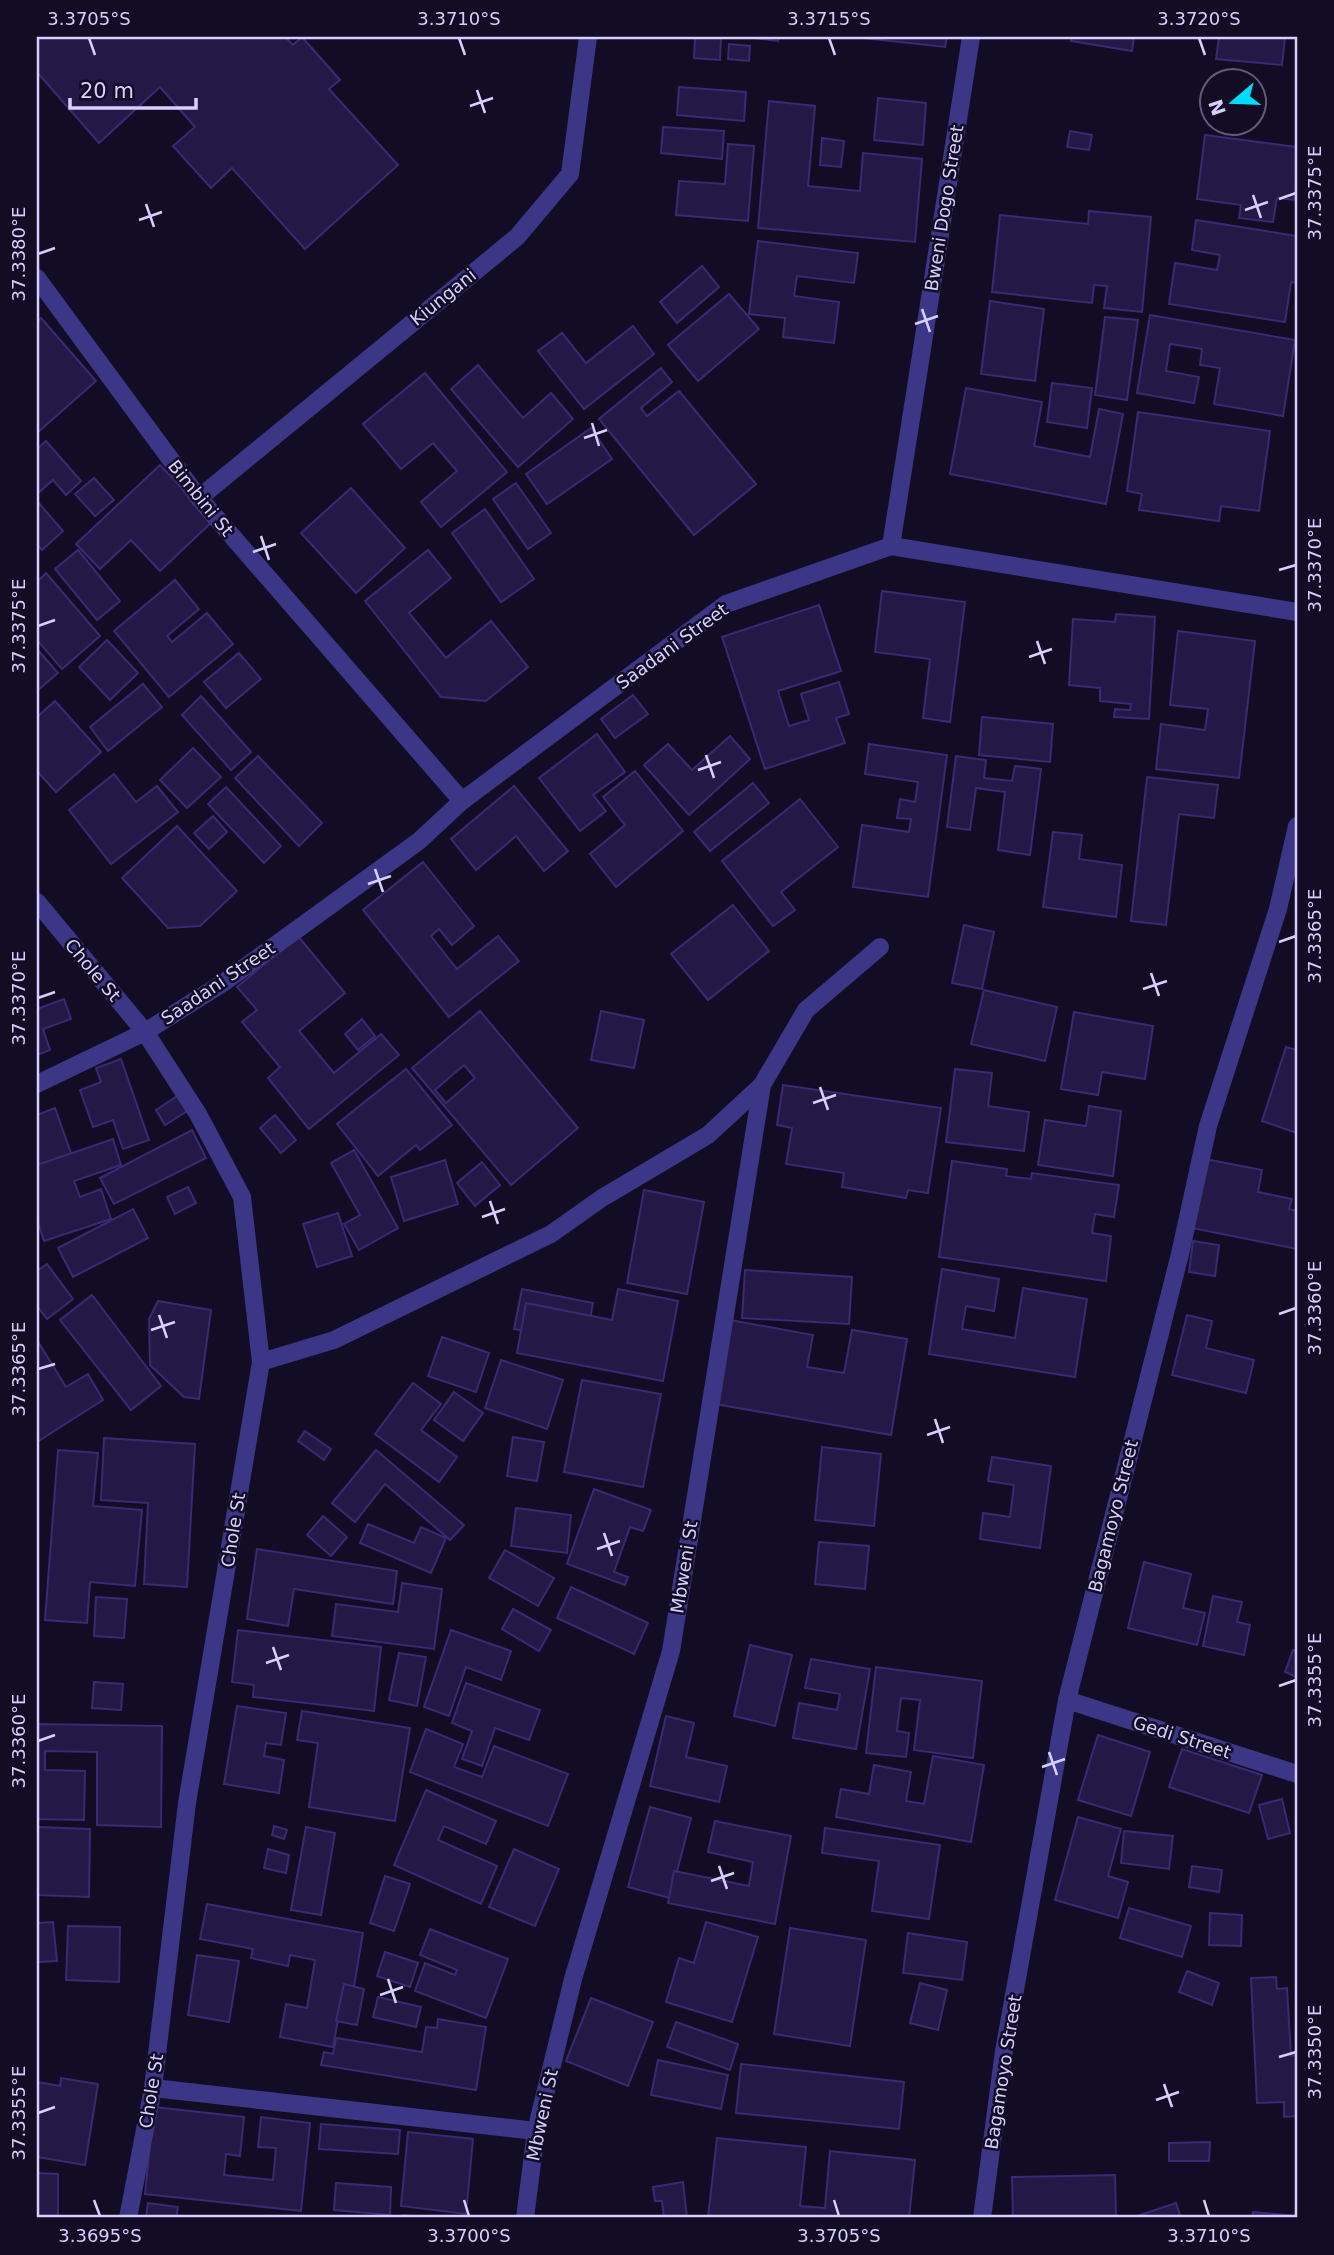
<svg xmlns="http://www.w3.org/2000/svg" width="1334" height="2255" viewBox="0 0 1334 2255" font-family="'DejaVu Sans',sans-serif">
<style>
.building{fill:#231846;stroke:#3a2973;stroke-width:2;fill-rule:evenodd}
.lines{fill:none;stroke-linecap:round;stroke-linejoin:round}
.street{stroke:#3b3686;stroke-width:18}
.ticks{fill:none;stroke:#d7d0ff;stroke-width:2.5}
.labels{text-anchor:middle;dominant-baseline:central;stroke-width:5;stroke-linejoin:round;paint-order:stroke}
.street-label{font-size:18px;fill:#d7d0ff;stroke:#120d24}
.neatline{fill:none;stroke:#d7d0ff;stroke-width:2.5}
.ticks-label{font-size:18px;text-anchor:middle;fill:#d7d0ff}
</style>
<rect width="100%" height="100%" fill="#120d24"/>
<g class="building">
<polygon points="37,37 285,37 293,45 302,37 340,80 329,89 398,165 305,249 232,168 211,188 173,146 195,127 160,87 99,143 37,72"/>
<polygon points="695,37 721,38 720,60 694,58"/>
<polygon points="746,37 779,37 778,41"/>
<polygon points="854,37 947,37 945,47"/>
<polygon points="1072,37 1134,37 1132,51 1071,41"/>
<polygon points="1219,37 1285,37 1282,65 1216,59"/>
<polygon points="729,44 750,46 749,61 728,59"/>
<polygon points="679,87 746,92 744,121 677,115"/>
<polygon points="878,98 926,103 923,145 874,140"/>
<polygon points="769,101 815,106 808,186 860,191 863,153 922,159 915,242 758,228"/>
<polygon points="663,127 724,131 722,159 661,153"/>
<polygon points="1070,131 1092,135 1089,150 1067,147"/>
<polygon points="1205,135 1297,147 1295,200 1277,198 1273,222 1239,218 1241,205 1197,199"/>
<polygon points="822,138 844,141 841,167 820,165"/>
<polygon points="728,144 754,146 748,221 676,215 679,181 725,184"/>
<polygon points="1089,211 1151,217 1142,312 1104,308 1107,286 1094,285 1092,303 992,292 1000,215 1088,224"/>
<polygon points="1196,220 1297,236 1297,283 1291,282 1285,322 1169,304 1175,263 1217,270 1220,255 1192,250"/>
<polygon points="758,241 858,253 854,283 797,276 794,296 839,302 834,343 783,337 785,318 749,314"/>
<polygon points="702,266 719,287 677,323 660,302"/>
<polygon points="729,294 759,329 698,381 668,345"/>
<polygon points="990,301 1044,309 1035,381 981,374"/>
<polygon points="1150,315 1295,340 1283,416 1214,404 1220,368 1200,365 1202,349 1184,346 1170,344 1166,371 1199,377 1194,403 1137,393"/>
<polygon points="1105,317 1138,320 1127,400 1095,395"/>
<polygon points="41,318 96,381 37,433 37,322"/>
<polygon points="633,326 654,354 584,409 538,351 562,333 586,363"/>
<polygon points="478,365 523,418 551,393 573,419 518,467 451,389"/>
<polygon points="661,368 672,382 641,408 647,416 679,391 756,484 694,535 599,419"/>
<polygon points="425,373 507,472 441,527 421,502 457,471 433,443 401,469 363,424"/>
<polygon points="1052,383 1092,388 1087,428 1047,422"/>
<polygon points="966,388 1042,402 1034,446 1090,457 1099,409 1123,414 1106,504 950,474"/>
<polygon points="1138,412 1270,431 1259,511 1221,506 1219,521 1139,510 1142,494 1127,491"/>
<polygon points="591,428 612,459 547,504 526,474"/>
<polygon points="46,441 81,481 66,495 53,480 37,494 37,449"/>
<polygon points="160,465 213,521 160,571 131,540 100,569 76,544"/>
<polygon points="94,478 114,500 95,516 75,494"/>
<polygon points="516,483 551,533 528,549 493,499"/>
<polygon points="351,488 405,548 356,593 301,533"/>
<polygon points="37,501 63,531 42,550 37,544"/>
<polygon points="485,509 534,579 501,602 452,533"/>
<polygon points="78,550 120,601 97,620 55,569"/>
<polygon points="428,550 451,578 409,613 446,658 491,621 528,667 486,701 441,697 365,601"/>
<polygon points="46,573 100,636 62,669 37,640 37,582"/>
<polygon points="175,580 199,609 167,636 172,642 207,613 233,644 169,697 114,631"/>
<polygon points="882,591 965,602 950,722 923,718 930,659 875,652"/>
<polygon points="819,605 841,671 778,691 789,726 809,720 801,694 839,682 849,714 836,718 845,743 765,769 722,637"/>
<polygon points="1116,614 1155,617 1149,719 1114,717 1115,709 1130,710 1131,704 1100,701 1100,688 1069,685 1073,619 1115,622"/>
<polygon points="1178,631 1255,641 1239,778 1156,769 1161,724 1205,730 1208,709 1170,705"/>
<polygon points="107,640 138,673 110,700 79,667"/>
<polygon points="37,649 58,673 37,691"/>
<polygon points="239,653 261,679 226,708 204,682"/>
<polygon points="143,684 162,707 108,751 90,727"/>
<polygon points="633,695 648,714 615,738 601,719"/>
<polygon points="201,696 251,752 231,770 182,715"/>
<polygon points="55,701 101,752 56,792 37,771 37,717"/>
<polygon points="982,717 1053,724 1050,762 979,755"/>
<polygon points="597,734 625,772 593,795 606,811 580,831 539,778"/>
<polygon points="730,736 750,759 689,815 644,765 668,744 692,770"/>
<polygon points="869,744 947,755 928,897 853,887 862,825 909,832 911,819 897,818 900,799 915,802 918,782 865,774"/>
<polygon points="193,748 221,777 187,808 160,780"/>
<polygon points="258,756 322,823 299,846 235,778"/>
<polygon points="956,756 986,760 984,778 1012,781 1015,766 1041,769 1030,855 998,850 1005,792 976,788 970,830 947,827"/>
<polygon points="635,771 683,831 616,887 590,854 625,825 603,797"/>
<polygon points="114,774 136,802 157,786 178,812 111,864 69,810"/>
<polygon points="1147,777 1218,785 1214,818 1179,814 1166,925 1131,921"/>
<polygon points="753,783 769,803 710,851 694,832"/>
<polygon points="514,786 568,851 544,871 516,836 476,870 451,839"/>
<polygon points="226,787 281,846 264,863 208,804"/>
<polygon points="800,799 838,847 781,892 795,910 773,926 722,861"/>
<polygon points="213,816 227,832 209,849 194,833"/>
<polygon points="177,826 237,891 200,926 168,928 122,878"/>
<polygon points="1053,832 1082,835 1079,859 1122,865 1116,917 1043,907"/>
<polygon points="423,862 474,926 452,945 439,929 431,936 457,969 498,936 519,961 449,1017 363,910"/>
<polygon points="733,905 769,951 708,1000 671,954"/>
<polygon points="964,925 994,932 982,989 952,983"/>
<polygon points="298,936 345,993 299,1031 334,1073 381,1034 399,1055 309,1129 268,1078 280,1067 242,1022 257,1010 237,987"/>
<polygon points="984,990 1057,1007 1045,1061 971,1044"/>
<polygon points="64,999 71,1019 43,1029 50,1050 37,1055 37,1009"/>
<path d="M 480,1011 L 578,1128 L 511,1185 L 412,1068 ZM 464,1065 L 475,1078 L 446,1103 L 435,1090 Z"/>
<polygon points="601,1011 644,1020 634,1068 591,1060"/>
<polygon points="1074,1012 1153,1026 1145,1079 1102,1072 1098,1095 1061,1089"/>
<polygon points="362,1019 375,1036 358,1050 345,1034"/>
<polygon points="1286,1047 1297,1050 1297,1133 1262,1121"/>
<polygon points="121,1059 149,1140 123,1149 113,1120 93,1127 80,1090 101,1082 96,1068"/>
<polygon points="406,1069 452,1125 420,1150 416,1145 378,1176 337,1124"/>
<polygon points="955,1069 992,1073 988,1106 1029,1112 1024,1151 946,1142"/>
<polygon points="783,1085 941,1108 928,1193 908,1190 906,1198 842,1187 844,1173 786,1164 792,1128 777,1125"/>
<polygon points="182,1093 192,1108 165,1125 156,1110"/>
<polygon points="1089,1106 1121,1111 1113,1176 1038,1165 1045,1120 1086,1126"/>
<polygon points="55,1108 72,1156 49,1164 60,1194 37,1202 37,1115"/>
<polygon points="275,1115 296,1140 281,1153 260,1128"/>
<polygon points="192,1130 206,1158 114,1204 100,1178"/>
<polygon points="113,1139 121,1165 74,1181 80,1197 101,1189 111,1219 44,1241 37,1219 37,1165"/>
<polygon points="354,1150 398,1228 359,1250 344,1224 360,1215 331,1163"/>
<polygon points="1205,1159 1262,1170 1258,1192 1292,1199 1289,1209 1297,1211 1297,1249 1192,1228"/>
<polygon points="445,1160 458,1204 404,1221 391,1177"/>
<polygon points="952,1161 1007,1169 1006,1176 1031,1179 1032,1173 1119,1185 1114,1217 1095,1214 1092,1233 1111,1236 1106,1281 939,1257"/>
<polygon points="482,1162 500,1185 475,1206 457,1183"/>
<polygon points="188,1187 196,1203 175,1214 167,1197"/>
<polygon points="644,1190 704,1202 687,1294 627,1283"/>
<polygon points="133,1209 148,1238 73,1277 58,1248"/>
<polygon points="338,1213 352,1256 317,1267 303,1224"/>
<polygon points="1193,1241 1219,1245 1215,1276 1189,1272"/>
<polygon points="47,1264 73,1299 47,1319 37,1306 37,1271"/>
<polygon points="942,1269 999,1279 994,1311 966,1306 962,1329 1015,1338 1023,1288 1087,1299 1075,1377 929,1354"/>
<polygon points="745,1270 852,1277 849,1324 742,1318"/>
<polygon points="522,1289 593,1303 586,1342 514,1329"/>
<polygon points="618,1289 678,1301 663,1381 517,1353 526,1303 612,1320"/>
<polygon points="92,1295 161,1386 131,1410 60,1320"/>
<polygon points="158,1301 211,1310 199,1399 184,1397 150,1365 149,1319"/>
<polygon points="1187,1315 1212,1321 1206,1348 1254,1360 1246,1393 1172,1375"/>
<polygon points="730,1320 813,1335 807,1367 844,1373 852,1330 907,1339 891,1435 715,1404"/>
<polygon points="442,1337 489,1353 476,1392 428,1376"/>
<polygon points="37,1340 66,1387 88,1374 103,1400 37,1442"/>
<polygon points="501,1360 563,1380 547,1429 485,1408"/>
<polygon points="582,1380 661,1394 643,1487 564,1472"/>
<polygon points="413,1383 441,1404 421,1430 457,1457 439,1482 375,1434"/>
<polygon points="454,1392 483,1413 463,1441 434,1420"/>
<polygon points="305,1431 331,1449 324,1460 298,1441"/>
<polygon points="513,1437 544,1442 537,1481 507,1476"/>
<polygon points="104,1438 195,1444 187,1587 144,1584 148,1503 101,1500"/>
<polygon points="822,1447 881,1454 874,1526 815,1520"/>
<polygon points="58,1450 98,1453 93,1506 142,1510 135,1586 90,1582 87,1623 45,1620"/>
<polygon points="376,1450 464,1525 450,1540 385,1484 355,1522 332,1503"/>
<polygon points="992,1457 1051,1466 1040,1548 980,1539 983,1513 1010,1517 1014,1485 988,1481"/>
<polygon points="594,1489 651,1510 643,1531 630,1527 614,1572 628,1577 625,1585 567,1564"/>
<polygon points="516,1508 571,1515 567,1553 511,1546"/>
<polygon points="323,1516 347,1537 331,1556 307,1535"/>
<polygon points="368,1524 414,1543 421,1527 446,1538 431,1573 360,1543"/>
<polygon points="819,1542 869,1546 865,1589 815,1584"/>
<polygon points="257,1549 397,1571 393,1604 294,1589 288,1626 247,1619"/>
<polygon points="505,1550 554,1578 538,1606 489,1578"/>
<polygon points="1144,1562 1191,1574 1183,1608 1205,1613 1197,1645 1128,1628"/>
<polygon points="402,1583 442,1589 434,1649 332,1636 336,1604 398,1612"/>
<polygon points="571,1587 648,1623 634,1654 557,1618"/>
<polygon points="1213,1596 1242,1602 1237,1622 1250,1625 1244,1655 1203,1646"/>
<polygon points="96,1597 127,1599 124,1638 94,1636"/>
<polygon points="513,1609 551,1630 539,1651 502,1629"/>
<polygon points="238,1630 381,1647 374,1711 253,1697 254,1685 232,1682"/>
<polygon points="451,1630 511,1651 501,1680 466,1667 449,1716 424,1707"/>
<polygon points="750,1645 792,1655 775,1726 734,1716"/>
<polygon points="1293,1650 1297,1651 1297,1677 1285,1672"/>
<polygon points="399,1653 426,1657 417,1706 389,1700"/>
<polygon points="811,1659 870,1669 856,1749 793,1738 799,1703 837,1710 840,1694 805,1688"/>
<polygon points="876,1667 982,1681 973,1758 914,1750 920,1700 901,1698 897,1731 909,1733 906,1757 866,1753"/>
<polygon points="94,1682 123,1684 121,1710 92,1708"/>
<polygon points="466,1683 540,1710 529,1740 495,1728 482,1766 462,1759 472,1731 452,1723"/>
<polygon points="237,1706 286,1713 281,1745 266,1743 264,1756 284,1760 279,1793 224,1784"/>
<polygon points="302,1711 410,1728 395,1821 309,1807 318,1743 297,1740"/>
<polygon points="666,1716 694,1723 686,1757 727,1766 719,1802 650,1786"/>
<polygon points="37,1724 162,1726 161,1827 97,1825 97,1752 45,1751 45,1770 85,1771 84,1820 37,1819"/>
<polygon points="426,1729 463,1744 454,1767 482,1777 494,1746 568,1774 548,1826 410,1772"/>
<polygon points="1098,1735 1150,1752 1131,1816 1078,1800"/>
<polygon points="1182,1749 1262,1775 1249,1813 1169,1787"/>
<polygon points="933,1756 984,1765 971,1842 836,1817 841,1789 869,1794 874,1765 911,1772 906,1801 924,1804"/>
<polygon points="426,1790 496,1821 486,1844 444,1826 438,1840 497,1866 481,1904 394,1865"/>
<polygon points="1282,1799 1290,1833 1268,1839 1259,1805"/>
<polygon points="650,1807 691,1818 670,1898 628,1887"/>
<polygon points="1078,1817 1121,1829 1108,1876 1128,1882 1118,1918 1055,1900"/>
<polygon points="715,1821 791,1836 775,1924 668,1903 674,1871 749,1886 753,1862 708,1852"/>
<polygon points="274,1826 287,1830 284,1839 272,1835"/>
<polygon points="37,1827 90,1829 89,1897 37,1895"/>
<polygon points="306,1827 335,1833 321,1915 291,1910"/>
<polygon points="825,1828 940,1845 929,1919 872,1911 879,1861 822,1853"/>
<polygon points="1124,1831 1173,1836 1169,1869 1121,1863"/>
<polygon points="268,1849 289,1855 286,1873 264,1868"/>
<polygon points="514,1849 559,1869 535,1926 489,1907"/>
<polygon points="1192,1866 1222,1870 1219,1892 1189,1887"/>
<polygon points="385,1876 410,1884 394,1931 370,1923"/>
<polygon points="207,1904 363,1933 350,2010 340,2009 333,2047 280,2037 286,2004 307,2008 315,1960 290,1955 288,1966 251,1958 253,1949 200,1939"/>
<polygon points="1129,1908 1191,1926 1182,1957 1120,1938"/>
<polygon points="1210,1913 1242,1915 1241,1946 1209,1945"/>
<polygon points="53,1922 57,1961 37,1962 37,1923"/>
<polygon points="706,1922 758,1937 732,2022 666,2002 679,1958 694,1963"/>
<polygon points="68,1926 120,1927 119,1982 66,1980"/>
<polygon points="790,1928 866,1940 850,2046 774,2034"/>
<polygon points="430,1929 508,1959 486,2018 415,1991 425,1963 455,1975 457,1970 420,1955"/>
<polygon points="908,1933 967,1942 962,1980 903,1973"/>
<polygon points="385,1952 418,1963 410,1987 377,1976"/>
<polygon points="197,1955 239,1961 229,2022 188,2015"/>
<polygon points="1187,1971 1219,1983 1212,2005 1179,1992"/>
<polygon points="1276,1977 1277,1989 1287,1988 1291,2056 1297,2055 1297,2116 1284,2117 1284,2102 1257,2103 1251,1978"/>
<polygon points="920,1983 947,1990 938,2030 910,2023"/>
<polygon points="344,1984 364,1989 357,2025 336,2021"/>
<polygon points="378,1997 421,2007 416,2027 373,2017"/>
<polygon points="591,1998 653,2022 628,2086 566,2061"/>
<polygon points="438,2019 486,2027 476,2090 321,2065 324,2052 333,2054 336,2038 422,2052 426,2027 437,2028"/>
<polygon points="676,2022 738,2044 730,2070 667,2047"/>
<polygon points="658,2060 728,2075 721,2109 651,2095"/>
<polygon points="741,2064 904,2082 899,2129 736,2113"/>
<polygon points="61,2078 98,2084 85,2165 37,2157 37,2082 60,2086"/>
<polygon points="154,2107 244,2117 240,2156 226,2154 224,2175 273,2180 276,2148 258,2147 261,2117 310,2123 301,2211 145,2194"/>
<polygon points="321,2124 400,2130 398,2154 319,2149"/>
<polygon points="408,2132 473,2139 466,2214 401,2206"/>
<polygon points="717,2138 806,2147 800,2206 825,2208 830,2151 915,2160 909,2218 708,2218"/>
<polygon points="1210,2142 1209,2161 1169,2161 1169,2143"/>
<polygon points="37,2173 58,2174 58,2218 37,2218"/>
<polygon points="1115,2175 1116,2218 1013,2218 1012,2177"/>
<polygon points="683,2182 687,2218 664,2218 662,2201 655,2201 653,2187"/>
<polygon points="336,2183 391,2187 390,2215 334,2210"/>
<polygon points="148,2203 178,2207 176,2218 146,2218"/>
<polygon points="1176,2203 1181,2218 1131,2218"/>
<polygon points="1253,2212 1297,2216 1297,2218 1253,2218"/>
<polygon points="403,2215 423,2217 423,2218 403,2218"/>
</g>
<g class="lines">
<g class="street">
<polyline points="37,278 199,498 462,801"/>
<polyline points="199,498 517,237 570,174 588,37"/>
<polyline points="891,546 971,37"/>
<polyline points="37,902 145,1032 198,1114 242,1197 261,1362 187,1803 153,2088 128,2218"/>
<polyline points="37,1084 145,1032 223,983 419,841 462,801 726,604 891,546 1297,612"/>
<polyline points="261,1362 334,1340 551,1234 602,1198 708,1135 762,1085"/>
<polyline points="1067,1700 1297,1774"/>
<polyline points="153,2088 536,2131"/>
<polyline points="525,2218 536,2131 573,1979 671,1651 762,1085 806,1010 880,947"/>
<polyline points="982,2218 1004,2051 1067,1700 1180,1254 1208,1126 1278,909 1297,826"/>
</g>
</g>
<path class="ticks" d="M 89,38 L 95,55M 459,38 L 465,55M 829,38 L 835,55M 1199,38 L 1205,55M 477,90 L 485,113M 470,106 L 493,98M 1253,195 L 1261,218M 1279,199 L 1296,193M 146,204 L 154,227M 1245,210 L 1268,202M 139,220 L 162,212M 38,254 L 55,248M 922,309 L 930,332M 915,324 L 938,316M 592,423 L 599,446M 584,438 L 607,430M 261,536 L 269,560M 253,552 L 276,544M 1279,570 L 1296,565M 38,626 L 55,620M 1037,641 L 1045,664M 1029,657 L 1052,649M 706,755 L 714,778M 698,770 L 721,762M 375,869 L 383,892M 368,884 L 391,876M 1279,942 L 1296,936M 1151,973 L 1159,996M 1143,989 L 1167,981M 38,998 L 55,992M 820,1087 L 828,1110M 813,1103 L 836,1095M 490,1201 L 498,1224M 482,1217 L 505,1209M 1279,1314 L 1296,1308M 159,1315 L 167,1338M 151,1330 L 175,1322M 38,1369 L 55,1364M 935,1419 L 943,1443M 927,1435 L 950,1427M 604,1533 L 612,1556M 597,1549 L 620,1541M 273,1647 L 281,1670M 266,1663 L 289,1655M 1279,1686 L 1296,1680M 38,1741 L 55,1735M 1049,1752 L 1057,1775M 1042,1767 L 1065,1759M 719,1866 L 727,1889M 711,1881 L 734,1873M 388,1979 L 396,2003M 380,1995 L 403,1987M 1279,2057 L 1296,2052M 1164,2084 L 1172,2107M 1156,2100 L 1179,2092M 38,2113 L 55,2107M 94,2200 L 100,2216M 464,2200 L 469,2216M 834,2200 L 839,2216M 1204,2200 L 1209,2216"/>
<g class="labels">
<g class="street-label">
<text transform="translate(944 208) rotate(-81)">Bweni Dogo Street</text>
<text transform="translate(443 297) rotate(-39)">Kiungani</text>
<text transform="translate(201 498) rotate(51)">Bimbini St</text>
<text transform="translate(672 646) rotate(-36)">Saadani Street</text>
<text transform="translate(93 970) rotate(50)">Chole St</text>
<text transform="translate(218 983) rotate(-34)">Saadani Street</text>
<text transform="translate(1113 1516) rotate(-76)">Bagamoyo Street</text>
<text transform="translate(233 1530) rotate(-81)">Chole St</text>
<text transform="translate(684 1567) rotate(-81)">Mbweni St</text>
<text transform="translate(1182 1737) rotate(18)">Gedi Street</text>
<text transform="translate(1003 2072) rotate(-81)">Bagamoyo Street</text>
<text transform="translate(151 2091) rotate(-81)">Chole St</text>
<text transform="translate(542 2115) rotate(-78)">Mbweni St</text>
</g>
</g>
<rect width="1334" height="2255" fill="none" stroke="#120d24" stroke-width="77"/>
<g transform="translate(1233 102) rotate(251)"><circle r="33" fill="#120d24" stroke="#615b7c" stroke-width="2"/>
<path d="M0-5L12 26L0 18L-12 26Z" fill="#00dcfb"/>
<text y="-10" font-size="19" font-weight="bold" text-anchor="middle" fill="#d7d0ff">N</text>
</g>
<path d="M70 98v10h126v-10" fill="none" stroke="#d7d0ff" stroke-width="3.5"/>
<text x="80" y="98" font-size="21" fill="#d7d0ff" stroke="#120d24" stroke-width="5" paint-order="stroke">20 m</text>
<rect x="38" y="38" width="1258" height="2178" class="neatline"/>
<g class="ticks-label">
<text x="89" y="25">3.3705°S</text>
<text x="459" y="25">3.3710°S</text>
<text x="829" y="25">3.3715°S</text>
<text x="1199" y="25">3.3720°S</text>
<text transform="translate(1315 193) rotate(-90)" y="6">37.3375°E</text>
<text transform="translate(19 254) rotate(-90)" y="6">37.3380°E</text>
<text transform="translate(1315 565) rotate(-90)" y="6">37.3370°E</text>
<text transform="translate(19 626) rotate(-90)" y="6">37.3375°E</text>
<text transform="translate(1315 936) rotate(-90)" y="6">37.3365°E</text>
<text transform="translate(19 998) rotate(-90)" y="6">37.3370°E</text>
<text transform="translate(1315 1308) rotate(-90)" y="6">37.3360°E</text>
<text transform="translate(19 1369) rotate(-90)" y="6">37.3365°E</text>
<text transform="translate(1315 1680) rotate(-90)" y="6">37.3355°E</text>
<text transform="translate(19 1741) rotate(-90)" y="6">37.3360°E</text>
<text transform="translate(1315 2052) rotate(-90)" y="6">37.3350°E</text>
<text transform="translate(19 2113) rotate(-90)" y="6">37.3355°E</text>
<text x="100" y="2242">3.3695°S</text>
<text x="469" y="2242">3.3700°S</text>
<text x="839" y="2242">3.3705°S</text>
<text x="1209" y="2242">3.3710°S</text>
</g>
</svg>
